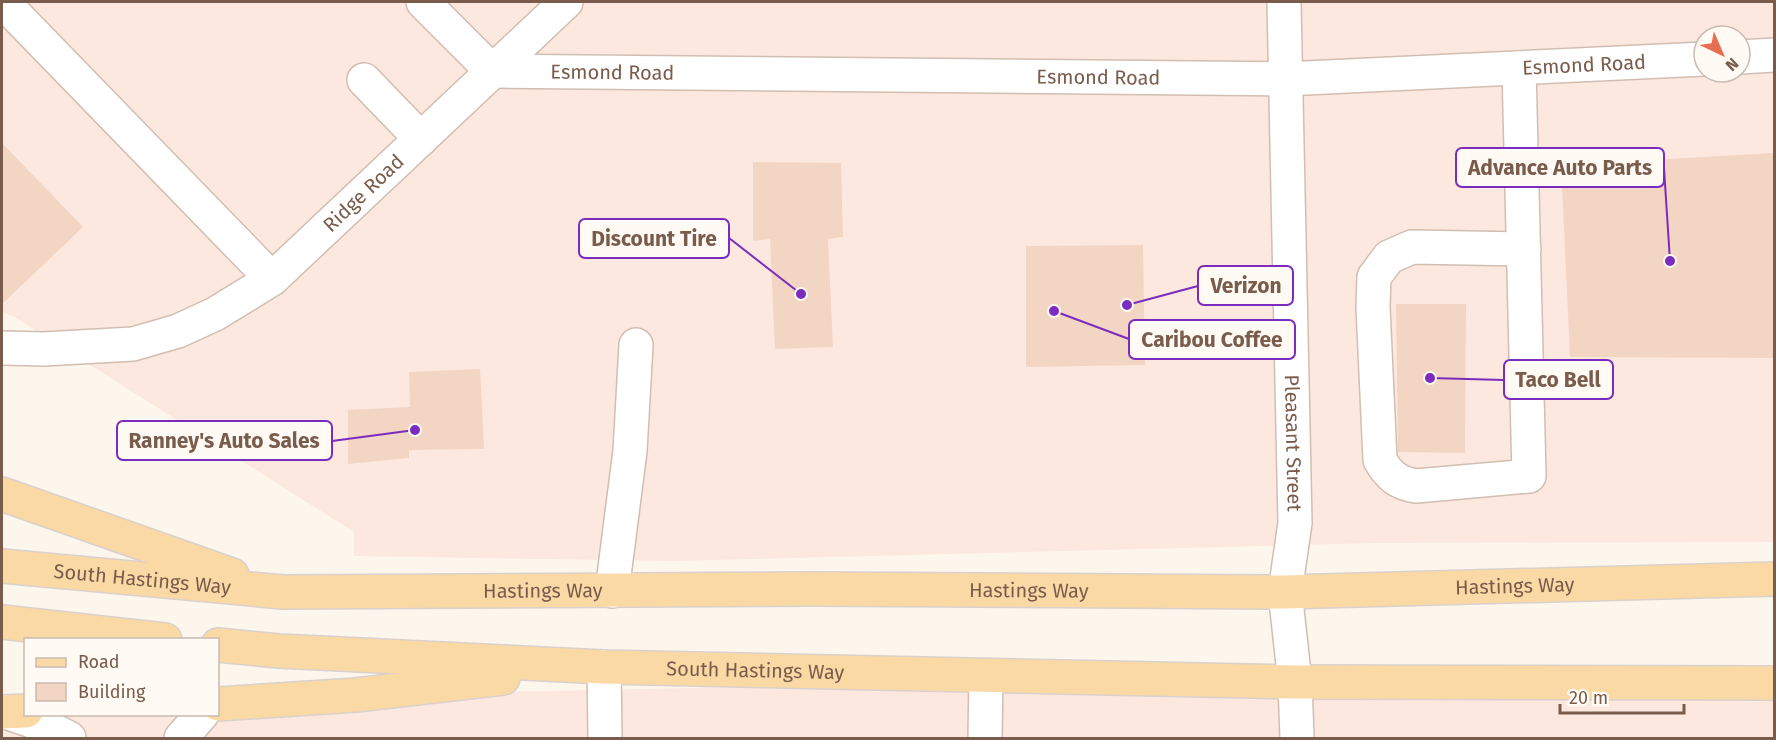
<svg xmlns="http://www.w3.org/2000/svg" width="1776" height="740" viewBox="0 0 1776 740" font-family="'Fira Sans',sans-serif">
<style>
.commercial{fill:#fde8e0;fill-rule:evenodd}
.building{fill:#f3d5c3}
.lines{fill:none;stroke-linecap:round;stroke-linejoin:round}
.minor-casing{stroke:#d1beb0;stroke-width:36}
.major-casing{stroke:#dad1cd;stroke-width:36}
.minor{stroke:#fff;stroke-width:33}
.major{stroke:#fbd9a5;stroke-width:33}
.labels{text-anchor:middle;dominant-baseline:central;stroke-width:4.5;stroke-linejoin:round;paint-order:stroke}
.street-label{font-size:20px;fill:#7a5c4d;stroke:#fffaf3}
.leader{fill:none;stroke:#7b2cbf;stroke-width:2}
.callout-dot{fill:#7b2cbf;stroke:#fffaf3;stroke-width:2}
.callout{fill:#fffaf3;stroke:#7b2cbf;stroke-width:2}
.callout-label{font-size:21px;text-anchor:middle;font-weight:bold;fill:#7a5c4d}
</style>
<rect width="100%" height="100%" fill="#fdf6ec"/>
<g class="commercial">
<path d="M 2,2 L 1774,2 L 1774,542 L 1377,543 L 673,561 L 354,556 L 354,532 L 16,318 L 2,312 ZM 1704,36 L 1740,36 L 1740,72 L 1704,72 Z"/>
<polygon points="1133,679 1774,683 1774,738 2,738 2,712 26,714 218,714 356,695"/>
</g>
<g class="building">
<polygon points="2,143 83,227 2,304"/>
<polygon points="1774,153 1774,358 1570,357 1561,165"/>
<polygon points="753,162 841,163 843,237 828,239 833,347 775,349 770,239 753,241"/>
<polygon points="1143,245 1145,365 1026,367 1026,246"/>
<polygon points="1396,304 1466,304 1465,453 1398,452"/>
<polygon points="480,369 484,449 409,450 409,458 348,464 348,410 410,407 409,372"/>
</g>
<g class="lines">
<g class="minor-casing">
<g id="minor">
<polyline points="3,2 272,279"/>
<path id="s1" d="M 423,2 L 492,71 L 1285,79 L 1704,59"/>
<path id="s2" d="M 1284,2 L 1295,523 L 1285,592 L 1295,682 L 1297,738"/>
<polyline points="1740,57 1774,55"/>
<path d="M 1519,68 L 1529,476 L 1416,486 C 1398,483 1389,476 1380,460 L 1373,307 L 1374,277 L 1389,257 L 1412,247 L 1524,249"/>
<polyline points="364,80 421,139"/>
<path id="s3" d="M 2,348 L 44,349 L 133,344 L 178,331 L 215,314 L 272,279 L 566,2"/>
<polyline points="612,591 630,451 636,345"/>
<polyline points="604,667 605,738"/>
<polyline points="6,712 43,725 69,738"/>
<polyline points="181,738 202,714"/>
<polyline points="985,738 986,676"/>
</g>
</g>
<g class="major-casing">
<g id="major">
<polyline points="2,494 232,575"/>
<path id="s4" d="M 2,566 L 283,592 L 815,589 L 1285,592 L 1774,579"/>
<polyline points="2,622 165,640"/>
<path id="s5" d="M 218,645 L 279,651 L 604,667 L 1295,682 L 1774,683"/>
<polyline points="218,704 356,695 503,678"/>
<polyline points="2,712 26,711"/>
</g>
</g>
<use href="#minor" class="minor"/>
<use href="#major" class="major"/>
</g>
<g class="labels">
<g class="street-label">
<text stroke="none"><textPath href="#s1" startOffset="1190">Esmond Road</textPath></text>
<text stroke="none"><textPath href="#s1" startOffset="218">Esmond Road</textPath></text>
<text stroke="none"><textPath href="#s1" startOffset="704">Esmond Road</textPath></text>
<text stroke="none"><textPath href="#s3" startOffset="411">Ridge Road</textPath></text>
<text stroke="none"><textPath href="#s2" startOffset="441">Pleasant Street</textPath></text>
<text stroke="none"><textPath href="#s4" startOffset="141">South Hastings Way</textPath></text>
<text stroke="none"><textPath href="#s4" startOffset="1514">Hastings Way</textPath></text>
<text stroke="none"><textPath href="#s4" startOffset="542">Hastings Way</textPath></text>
<text stroke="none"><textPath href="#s4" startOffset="1028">Hastings Way</textPath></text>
<text stroke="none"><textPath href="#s5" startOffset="538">South Hastings Way</textPath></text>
</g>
</g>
<path class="leader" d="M1670 261L1664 168M801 294L729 238M1127 305L1198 286M1054 311L1129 339M1430 378L1504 380M415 430L332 441"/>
<g class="callout-dot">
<circle cx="1670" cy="261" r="6"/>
<circle cx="801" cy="294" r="6"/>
<circle cx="1127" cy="305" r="6"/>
<circle cx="1054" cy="311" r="6"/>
<circle cx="1430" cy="378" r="6"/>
<circle cx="415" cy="430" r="6"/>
</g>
<g class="callout">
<rect x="1456" y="148" width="208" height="39" rx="6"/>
<rect x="579" y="219" width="150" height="39" rx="6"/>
<rect x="1198" y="266" width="95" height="39" rx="6"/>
<rect x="1129" y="320" width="166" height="39" rx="6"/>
<rect x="1504" y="360" width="109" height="39" rx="6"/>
<rect x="117" y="421" width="215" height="39" rx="6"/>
</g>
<g class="callout-label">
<text x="1560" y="175">Advance Auto Parts</text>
<text x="654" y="246">Discount Tire</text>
<text x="1246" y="293">Verizon</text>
<text x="1212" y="347">Caribou Coffee</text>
<text x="1558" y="387">Taco Bell</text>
<text x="224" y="448">Ranney's Auto Sales</text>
</g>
<rect width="1776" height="740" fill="none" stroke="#7a5c4d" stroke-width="6"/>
<rect x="24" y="638" width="195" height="78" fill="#fffaf3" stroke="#cabbb1" stroke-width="1.5"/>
<rect x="36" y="658" width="30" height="9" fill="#fbd9a5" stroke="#cabbb1" stroke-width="1.5"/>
<text x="78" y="668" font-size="18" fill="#7a5c4d">Road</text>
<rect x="36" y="683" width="30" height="18" fill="#f3d5c3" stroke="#cabbb1" stroke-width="1.5"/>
<text x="78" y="698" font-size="18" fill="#7a5c4d">Building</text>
<g transform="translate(1722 54) rotate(136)"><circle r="28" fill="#fffaf3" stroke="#cabbb1" stroke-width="1.5"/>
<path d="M0-4.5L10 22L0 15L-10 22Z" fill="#e76f51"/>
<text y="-9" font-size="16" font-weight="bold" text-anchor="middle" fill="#7a5c4d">N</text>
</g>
<path d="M1560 704v9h124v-9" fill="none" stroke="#7a5c4d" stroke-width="3"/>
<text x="1569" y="704" font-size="18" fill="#7a5c4d" stroke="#fffaf3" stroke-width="4.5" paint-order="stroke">20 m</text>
</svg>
